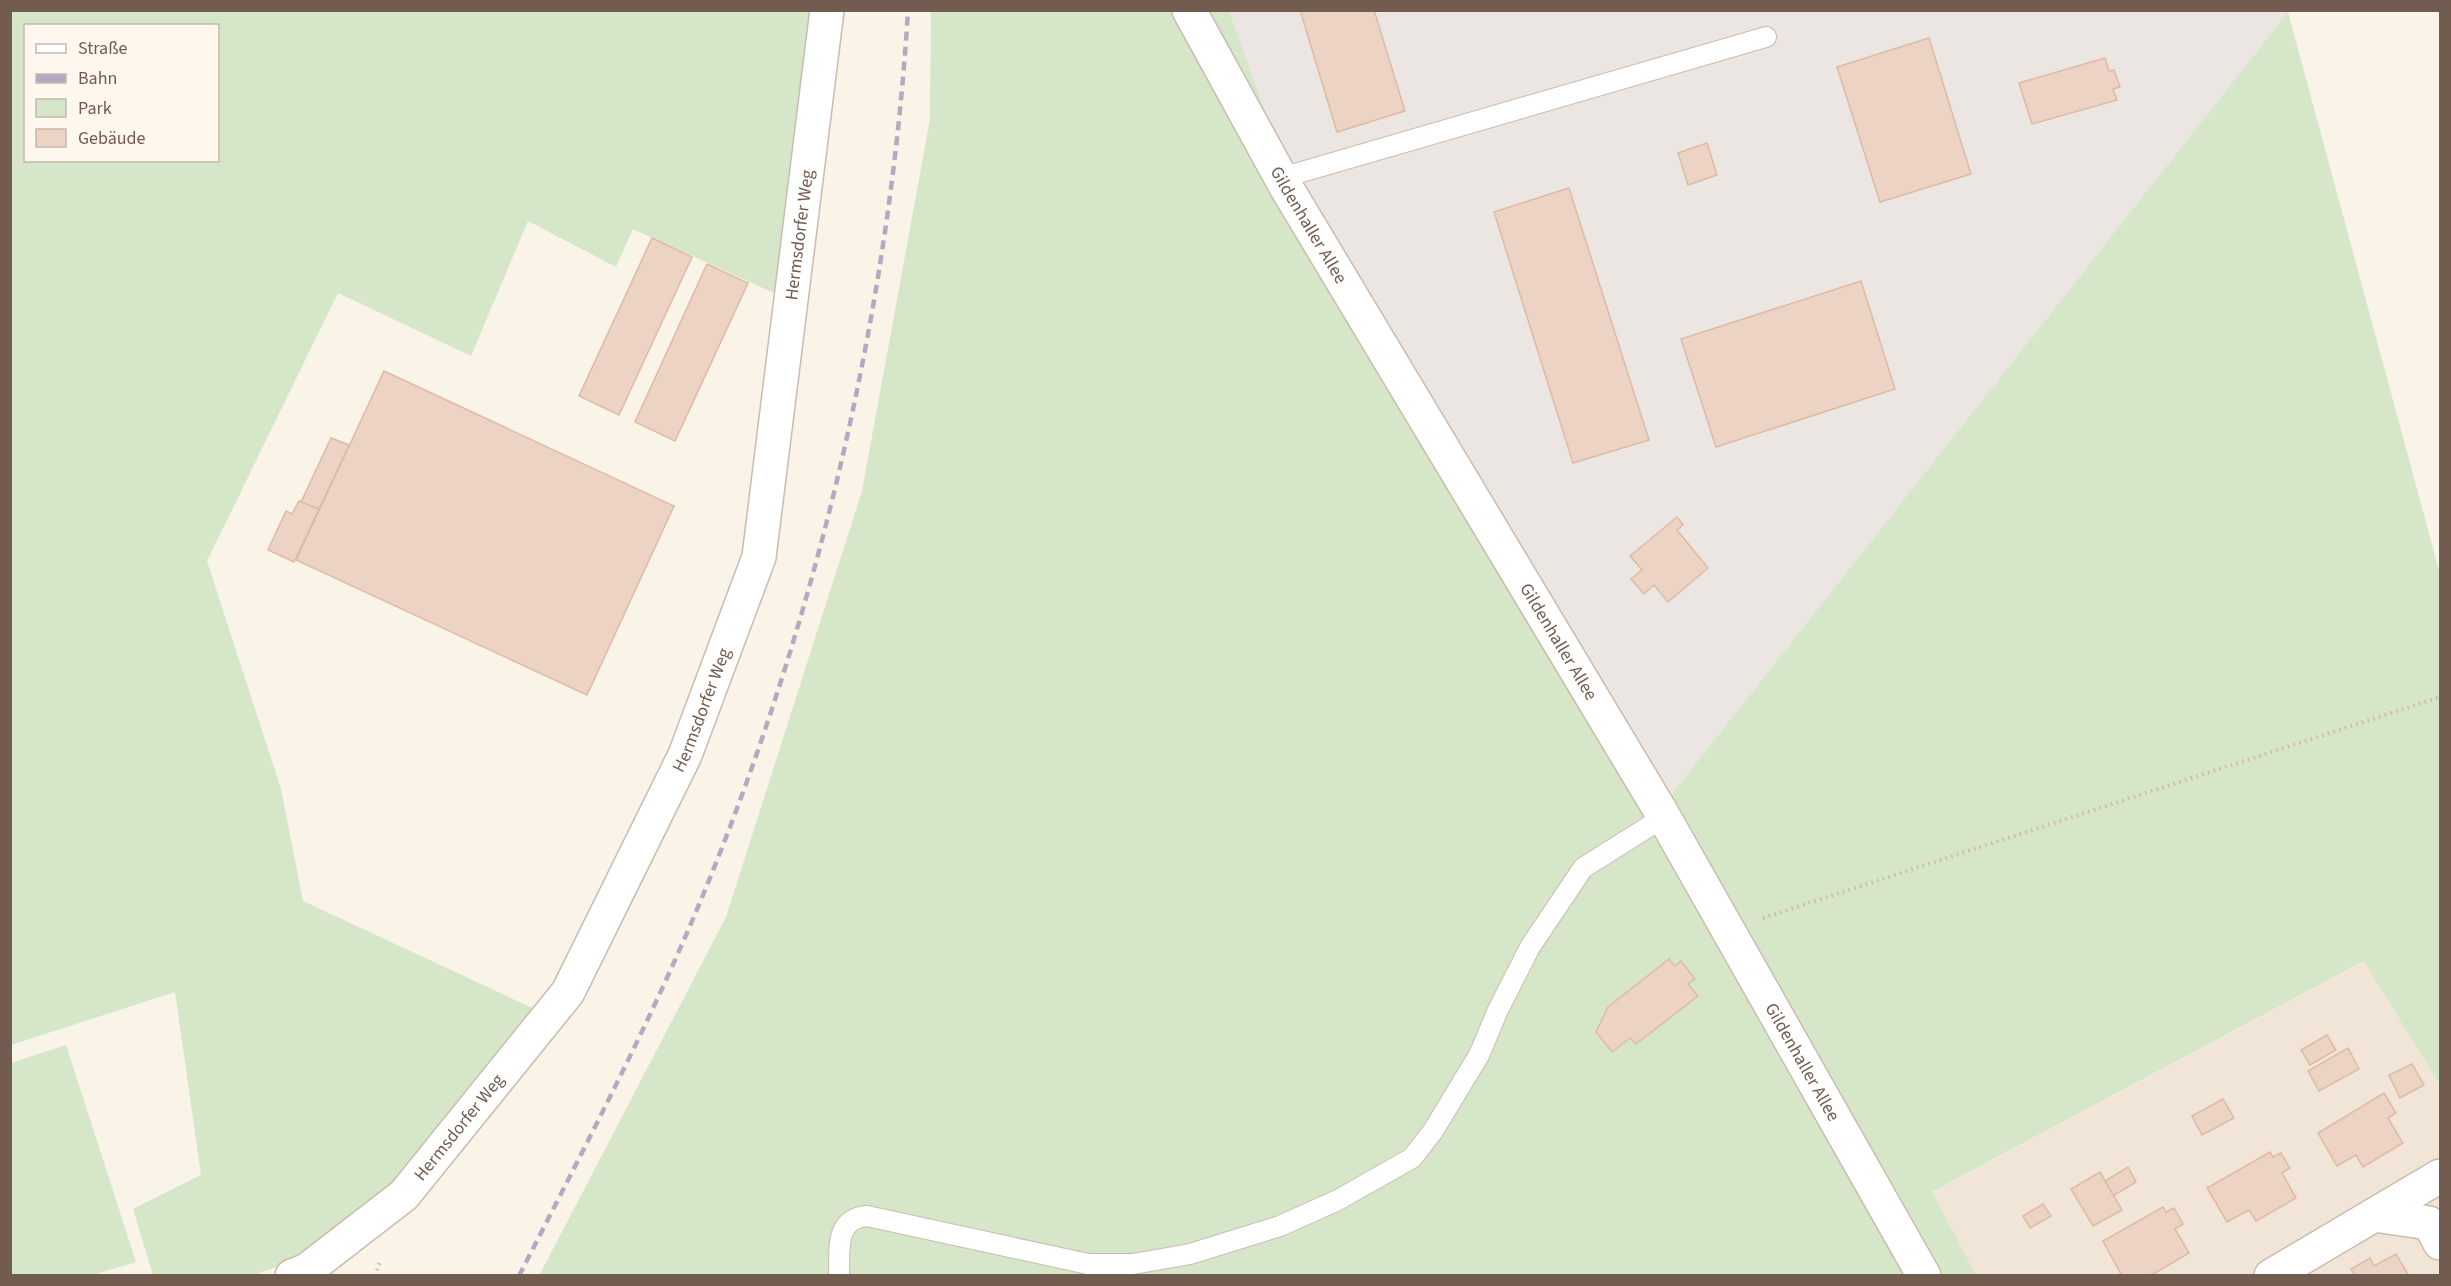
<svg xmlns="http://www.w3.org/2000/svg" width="2451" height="1286" viewBox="0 0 2451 1286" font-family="'Source Sans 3',sans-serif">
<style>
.residential{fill:#f1e5d7}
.industrial{fill:#ebe6e1}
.green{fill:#d5e7c8;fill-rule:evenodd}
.building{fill:#edd3c3;stroke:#debaa5;stroke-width:1.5}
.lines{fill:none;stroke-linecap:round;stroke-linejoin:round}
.lane-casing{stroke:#cbbbaf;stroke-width:22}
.street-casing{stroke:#cbbbaf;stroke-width:36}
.path{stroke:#d2b6a6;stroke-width:4;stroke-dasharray:1.5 4.5;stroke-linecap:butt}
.lane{stroke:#fff;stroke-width:20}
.street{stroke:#fff;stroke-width:33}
.rail{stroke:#b6a7c3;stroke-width:4.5;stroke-dasharray:9 6;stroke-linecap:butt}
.labels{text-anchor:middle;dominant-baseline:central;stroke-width:4.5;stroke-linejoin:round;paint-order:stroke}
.street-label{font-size:18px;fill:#725b4f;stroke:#fdf7ee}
</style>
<rect width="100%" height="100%" fill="#faf3e8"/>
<polygon class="residential" points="2365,961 2440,1085 2440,1275 1976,1275 1931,1193"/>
<polygon class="industrial" points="1196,11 2289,11 1664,804"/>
<g class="green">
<path d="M 11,11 L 818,11 L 783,297 L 633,229 L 616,267 L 528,221 L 471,356 L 338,293 L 207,561 L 281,789 L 303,901 L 543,1013 L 398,1186 L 299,1259 L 254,1275 L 153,1275 L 133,1209 L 201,1175 L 175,992 L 11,1045 ZM 26,26 L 218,26 L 218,160 L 26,160 Z"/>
<polygon points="931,11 1229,11 1293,190 1664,804 2288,12 2440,574 2440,1085 2364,961 1932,1192 1976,1275 539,1276 726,917 862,491 930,119"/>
<polygon points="66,1045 136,1262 93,1275 11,1275 11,1063"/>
</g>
<g class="building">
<polygon points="1300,10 1374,10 1405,111 1337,132"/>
<polygon points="1929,38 1971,174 1880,202 1837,67"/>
<polygon points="2105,58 2109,71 2114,70 2120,87 2113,89 2117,100 2032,124 2019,83"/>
<polygon points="1707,143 1717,175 1688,185 1678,153"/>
<polygon points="1569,188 1649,440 1573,463 1494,212"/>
<polygon points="652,238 692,257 619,415 579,396"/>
<polygon points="707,264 748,283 675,441 635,422"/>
<polygon points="1861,281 1895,389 1716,447 1681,339"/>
<polygon points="384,371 674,506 587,695 296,560"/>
<polygon points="331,438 349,445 319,509 301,502"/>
<polygon points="299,501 319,509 294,562 268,550 286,511 292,514"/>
<polygon points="1677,517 1683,525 1677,530 1708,568 1668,602 1654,585 1644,594 1631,579 1642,570 1630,556"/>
<polygon points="1669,959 1675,966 1681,961 1695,979 1688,984 1698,996 1636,1044 1630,1038 1612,1052 1596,1032 1608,1007"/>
<polygon points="2327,1035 2336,1050 2310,1065 2301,1050"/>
<polygon points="2348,1048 2359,1069 2319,1091 2308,1071"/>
<polygon points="2412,1064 2424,1085 2400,1098 2389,1075"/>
<polygon points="2384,1093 2396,1113 2388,1118 2403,1143 2363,1167 2356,1155 2337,1166 2318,1133"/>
<polygon points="2223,1099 2234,1118 2202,1135 2192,1116"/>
<polygon points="2270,1152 2273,1157 2281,1153 2290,1168 2282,1173 2296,1198 2256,1221 2249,1210 2227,1222 2207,1188"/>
<polygon points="2128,1167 2136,1182 2113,1196 2105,1181"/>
<polygon points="2100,1172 2122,1210 2093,1226 2071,1189"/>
<polygon points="2043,1204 2051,1216 2030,1228 2023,1216"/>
<polygon points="2163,1207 2166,1212 2174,1208 2183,1224 2175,1229 2189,1253 2150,1276 2122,1276 2103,1241"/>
<polygon points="2396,1254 2409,1276 2355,1276 2351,1269 2370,1258 2374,1266"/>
</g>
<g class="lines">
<g class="lane-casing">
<g id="lane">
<polyline points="1281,178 1766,37"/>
<path d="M 839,1276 C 840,1250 834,1219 867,1216 L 1088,1264 L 1133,1264 L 1190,1254 L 1280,1226 L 1338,1200 L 1412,1158 L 1433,1131 L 1479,1055 L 1498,1010 L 1530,947 L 1583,868 L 1664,817"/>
</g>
</g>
<g class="street-casing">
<g id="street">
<path id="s1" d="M 1189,10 L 1286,187 L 1660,810 L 1924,1276"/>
<polyline points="2374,1215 2440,1176"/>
<path id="s2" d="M 292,1276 L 307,1270 L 404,1195 L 568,992 L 685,755 L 759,557 L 827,10"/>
<polyline points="2271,1276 2374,1215 2429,1223 2440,1243"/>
</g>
</g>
<g class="path">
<polyline points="1763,918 2440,697"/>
<polyline points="375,1276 380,1262"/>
</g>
<use href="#lane" class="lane"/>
<use href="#street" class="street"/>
<path class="rail" d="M 519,1276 C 583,1150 649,1026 703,895 C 817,619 890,309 908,10"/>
</g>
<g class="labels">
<g class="street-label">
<text stroke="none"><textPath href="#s1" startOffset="246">Gildenhaller Allee</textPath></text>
<text stroke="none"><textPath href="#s2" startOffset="1200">Hermsdorfer Weg</textPath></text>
<text stroke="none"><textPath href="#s1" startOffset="732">Gildenhaller Allee</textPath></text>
<text stroke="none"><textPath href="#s2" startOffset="712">Hermsdorfer Weg</textPath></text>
<text stroke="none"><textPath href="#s1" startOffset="1218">Gildenhaller Allee</textPath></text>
<text stroke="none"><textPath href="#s2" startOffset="226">Hermsdorfer Weg</textPath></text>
</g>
</g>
<rect width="2451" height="1286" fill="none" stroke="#725b4f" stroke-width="24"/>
<rect x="24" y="24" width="195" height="138" fill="#fdf7ee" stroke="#c5b9ae" stroke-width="1.5"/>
<rect x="36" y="44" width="30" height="9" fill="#ffffff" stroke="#c5b9ae" stroke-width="1.5"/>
<text x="78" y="54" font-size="18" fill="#725b4f">Straße</text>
<rect x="36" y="74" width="30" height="9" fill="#b6a7c3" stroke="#c5b9ae" stroke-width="1.5"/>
<text x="78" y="84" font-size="18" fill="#725b4f">Bahn</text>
<rect x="36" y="99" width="30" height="18" fill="#d5e7c8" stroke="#c5b9ae" stroke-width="1.5"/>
<text x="78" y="114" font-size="18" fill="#725b4f">Park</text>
<rect x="36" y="129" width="30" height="18" fill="#edd3c3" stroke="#c5b9ae" stroke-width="1.5"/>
<text x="78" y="144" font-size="18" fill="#725b4f">Gebäude</text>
</svg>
